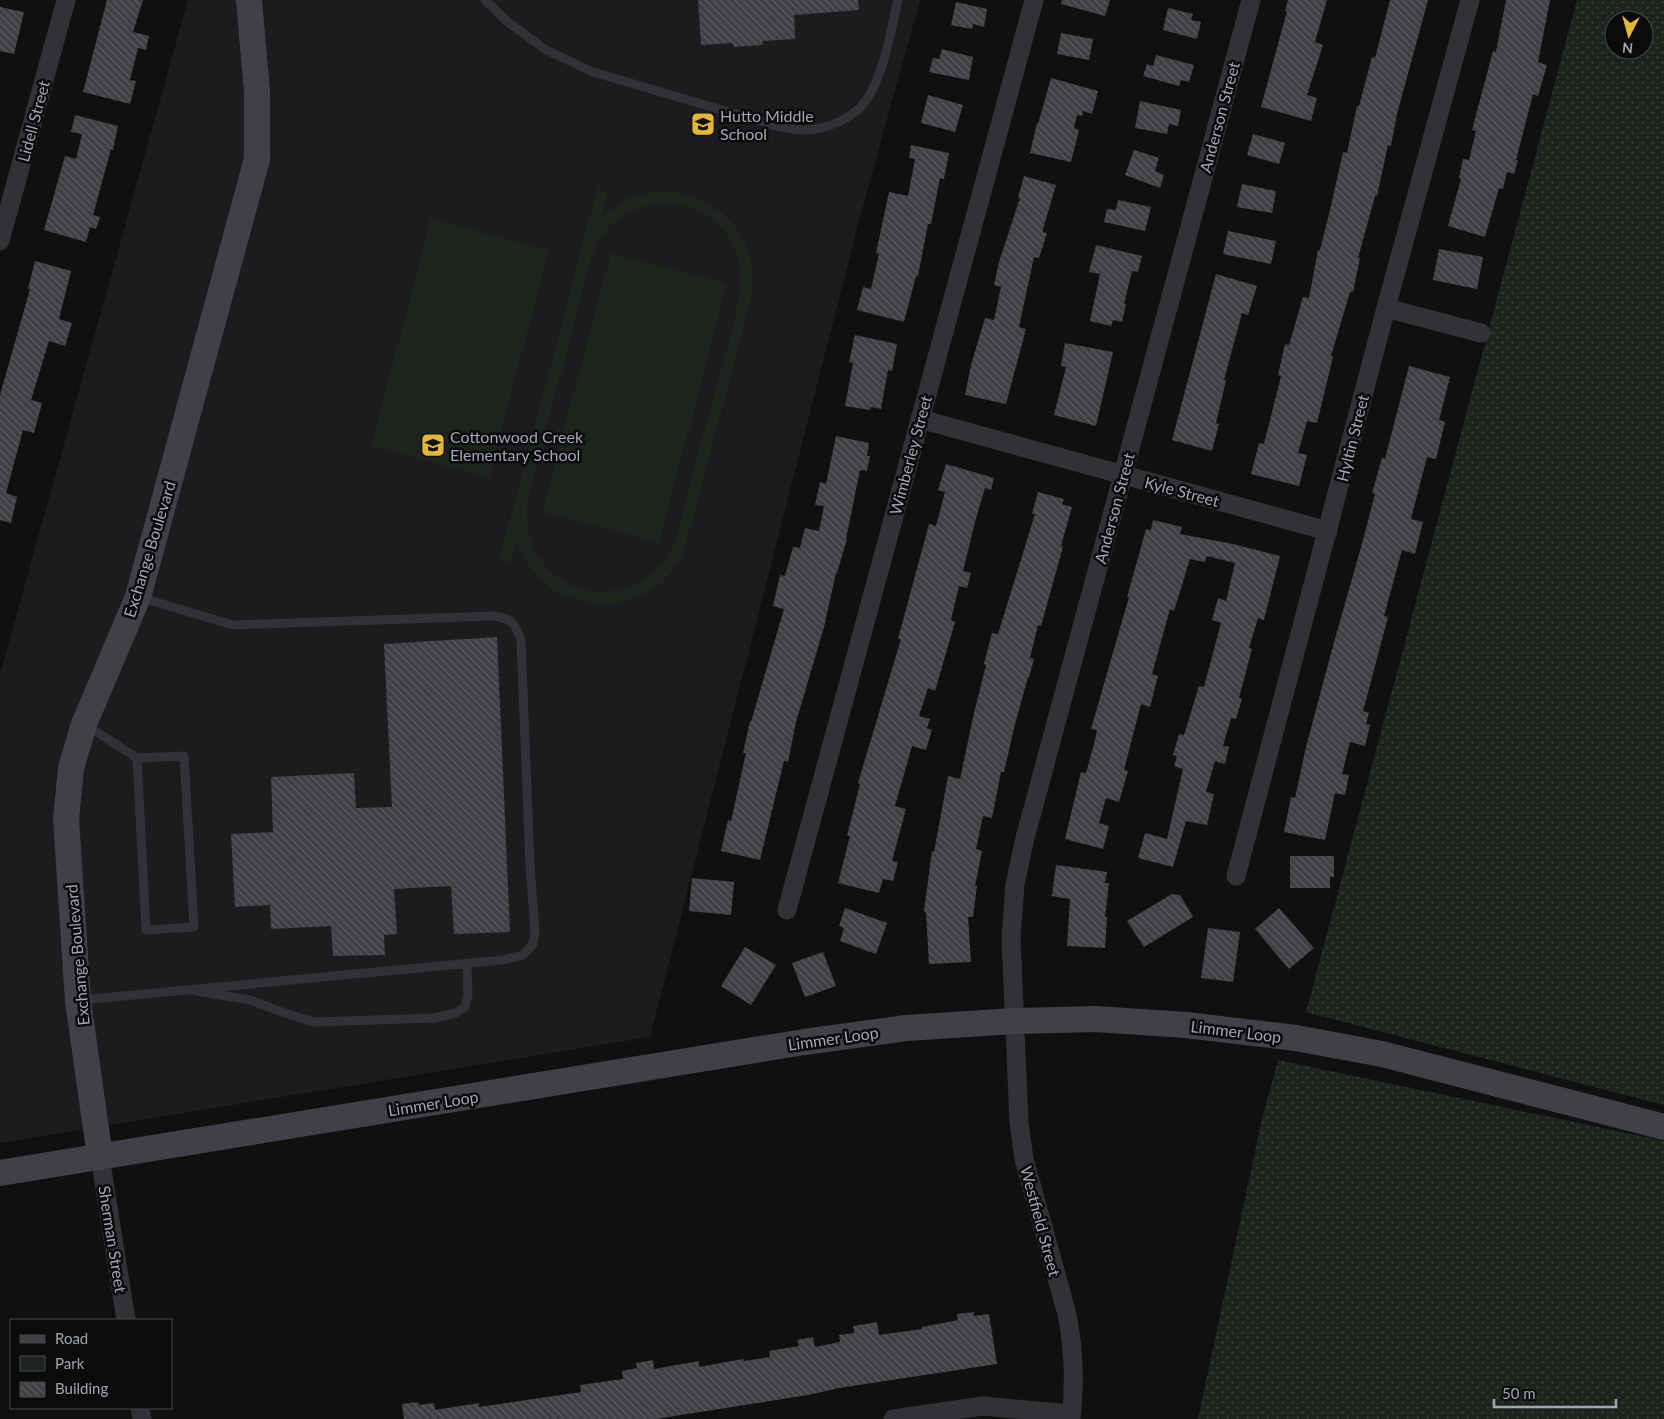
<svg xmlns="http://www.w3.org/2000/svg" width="1664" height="1419" viewBox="0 0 1664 1419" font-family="Lato,sans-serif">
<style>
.built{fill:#1c1c1e}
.green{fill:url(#green-dots);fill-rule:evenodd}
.pitch{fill:#1d241e;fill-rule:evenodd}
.building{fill:url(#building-back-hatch)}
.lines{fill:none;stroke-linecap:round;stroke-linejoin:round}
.lane{stroke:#313236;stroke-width:9}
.street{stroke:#313236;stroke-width:19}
.secondary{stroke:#404146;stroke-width:26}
.labels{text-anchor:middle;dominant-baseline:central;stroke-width:5;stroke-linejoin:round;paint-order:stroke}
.poi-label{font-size:16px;fill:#a2a6b1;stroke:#0b0b0c;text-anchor:start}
.street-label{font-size:16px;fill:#a2a6b1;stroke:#0b0b0c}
</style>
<defs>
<pattern id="green-dots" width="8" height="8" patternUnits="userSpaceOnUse" patternTransform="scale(1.25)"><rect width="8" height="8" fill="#1d241e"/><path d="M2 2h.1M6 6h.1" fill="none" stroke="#3b413c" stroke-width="1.8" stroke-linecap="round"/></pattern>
<pattern id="building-back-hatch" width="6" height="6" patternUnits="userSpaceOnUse" patternTransform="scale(1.25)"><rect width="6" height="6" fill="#3f4044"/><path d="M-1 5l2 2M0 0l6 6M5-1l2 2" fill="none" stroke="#58595d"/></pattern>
</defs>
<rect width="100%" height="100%" fill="#101011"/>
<polygon class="built" points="188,0 920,0 860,217 650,1037 0,1143 0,674"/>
<g class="green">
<path d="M 1577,0 L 1664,0 L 1664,1105 L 1306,1012 ZM 1614,20 L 1644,20 L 1644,50 L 1614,50 Z"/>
<polygon points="1278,1060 1664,1141 1664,1419 1198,1419 1262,1119"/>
</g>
<g class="pitch">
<path d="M 597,189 L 608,192 L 602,216 C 612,209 621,201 632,197 C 682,179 740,208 751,261 C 754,274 753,287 751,300 L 683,555 C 677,565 671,574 662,582 C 623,616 560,610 530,567 C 524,559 521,549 517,540 L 510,564 L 499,561 ZM 657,203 C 709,201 747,240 740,292 C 728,352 709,410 694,469 C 688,492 681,533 669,553 C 646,594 590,604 554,574 C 532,556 524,527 528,499 L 589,265 C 598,230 622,210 657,203 Z"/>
<polygon points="431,219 549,250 489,477 371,446"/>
<polygon points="611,253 727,283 659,543 542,512"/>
</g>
<g class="building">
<polygon points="107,0 143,0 133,32 149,36 146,50 138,48 130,80 136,81 130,104 83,92"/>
<polygon points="698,0 858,0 859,10 794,15 795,39 762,41 763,45 734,47 733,43 701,45"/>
<polygon points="1062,0 1110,0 1105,16 1061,4"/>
<polygon points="1288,0 1327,0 1315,42 1323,45 1307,95 1317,98 1311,121 1261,107 1287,11 1285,11"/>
<polygon points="1390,0 1428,0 1397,114 1391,146 1388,145 1377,196 1375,196 1358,258 1360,258 1353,292 1350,292 1331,356 1333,357 1317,423 1307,421 1298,453 1307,455 1299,486 1251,474 1259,443 1264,444 1281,376 1278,375 1285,344 1289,345 1303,297 1309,298 1318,250 1320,250 1330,210 1343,152 1347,153 1357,106 1359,106 1372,57 1375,58"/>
<polygon points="1506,0 1550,0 1538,62 1547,65 1538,96 1533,94 1516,160 1518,160 1514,174 1507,172 1503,189 1499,188 1485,237 1448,226 1461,179 1459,178 1463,159 1469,160 1476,131 1472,130 1493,51 1496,52"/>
<polygon points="956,2 987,9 984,27 973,24 972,29 951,25"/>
<polygon points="0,7 24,12 14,54 0,51"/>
<polygon points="1168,8 1193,14 1191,20 1201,22 1197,39 1163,30"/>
<polygon points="1061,33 1093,39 1089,60 1057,54"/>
<polygon points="942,49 973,57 969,80 929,72 933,58 939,59"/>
<polygon points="1156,55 1194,65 1189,82 1181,80 1179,86 1143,76 1147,64 1153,66"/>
<polygon points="1051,78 1098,91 1092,114 1083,111 1082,116 1077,115 1074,128 1079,130 1071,162 1030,153 1037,123 1038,124"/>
<polygon points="928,95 963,105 955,132 921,123"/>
<polygon points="1140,101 1181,110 1178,126 1169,124 1167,134 1135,128"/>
<polygon points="75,115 118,126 113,150 111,149 93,215 100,217 96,229 90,227 86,242 44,230 65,156 76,159 82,134 71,132"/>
<polygon points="1253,134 1285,143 1279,164 1247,155"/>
<polygon points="911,145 949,153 944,179 940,178 931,224 928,224 918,276 916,276 904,322 857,310 863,287 871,289 879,254 876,253 889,192 908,196 915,159 909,158"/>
<polygon points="1134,150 1159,158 1155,171 1164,175 1160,188 1125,175"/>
<polygon points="1024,176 1056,185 1043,229 1043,232 1047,233 1039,258 1034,257 1019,327 1026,329 1006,404 965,395 971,365 985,318 994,320 1001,287 994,285 999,262 1020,198 1018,198"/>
<polygon points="1242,184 1276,191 1272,213 1237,207"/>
<polygon points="1118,200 1151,207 1145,231 1104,222 1107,209 1116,210"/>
<polygon points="1228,231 1276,241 1271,264 1223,254"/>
<polygon points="1096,245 1142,256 1138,272 1132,271 1124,304 1126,304 1122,322 1113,320 1111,326 1090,321 1100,274 1089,272"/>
<polygon points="1439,249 1483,257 1477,289 1433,280"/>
<polygon points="35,261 71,271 59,319 72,323 65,346 49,341 31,400 42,403 34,433 23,430 6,493 17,497 11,523 0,520 0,395 30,289 28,289"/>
<polygon points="1216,274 1257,286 1248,315 1242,313 1224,380 1226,380 1216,423 1219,424 1212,451 1172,440"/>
<polygon points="855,335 897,344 892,371 888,370 881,409 871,407 870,410 845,406 853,363 849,362"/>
<polygon points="1065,343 1113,352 1096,426 1054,415 1066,367 1061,366"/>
<polygon points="1409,366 1450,377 1439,420 1445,422 1436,459 1427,457 1411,519 1423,522 1415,554 1402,550 1384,616 1388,617 1363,711 1369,713 1366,724 1370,725 1365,746 1350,742 1342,774 1349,775 1345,795 1335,793 1325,840 1284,832 1291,797 1295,798 1306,747 1331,653 1363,540 1375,494 1372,493 1382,458 1385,459"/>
<polygon points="836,436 869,443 867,456 870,456 867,471 860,470 846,539 847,539 837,573 836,573 824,627 796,722 788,762 784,761 760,860 721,851 728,820 731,821 746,753 743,753 750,721 751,722 784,609 773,606 780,575 785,576 793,547 800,548 805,528 819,531 824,506 815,505 820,482 826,484"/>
<polygon points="946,464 994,478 991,490 985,488 975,522 963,571 971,573 967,588 959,586 951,620 955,622 935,691 928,688 919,716 930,719 927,728 932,730 926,750 912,746 895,806 906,809 892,861 898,862 893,881 883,879 879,893 838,883 850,836 847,836 860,784 858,783 901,639 898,639 929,524 936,526 945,492 938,490"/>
<polygon points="1038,492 1064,499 1062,504 1072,507 1061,546 1063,547 1041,626 1038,625 1030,658 1034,659 1029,677 1028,677 1015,724 1004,772 1001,772 992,818 983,816 976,849 982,851 975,886 977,886 973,917 968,917 971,962 929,964 926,912 924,911 932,851 934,852 948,776 960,779 974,713 986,665 984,664 992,633 998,634 1035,514 1032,514"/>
<polygon points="1153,520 1182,527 1180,534 1233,544 1280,556 1264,620 1258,618 1249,648 1252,649 1239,698 1242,699 1236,719 1231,718 1223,746 1229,747 1225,764 1215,761 1206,792 1214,794 1207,825 1186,821 1173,867 1138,858 1145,833 1167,839 1183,769 1174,766 1177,756 1173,755 1179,734 1184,735 1199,686 1204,687 1221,623 1212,620 1218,598 1226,601 1235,563 1207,556 1205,562 1190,559 1174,611 1170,609 1152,674 1158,676 1150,707 1141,704 1124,770 1128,771 1119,802 1106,798 1099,823 1109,826 1103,849 1065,839 1081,772 1086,773 1094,744 1097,730 1091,729 1129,597 1127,597 1146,529 1151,530"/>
<polygon points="497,637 510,932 454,934 451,886 394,889 397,934 384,935 385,955 333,956 331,926 271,929 270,905 235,907 231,834 273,832 271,777 354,773 356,808 392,807 384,644"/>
<polygon points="1290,856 1334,856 1334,877 1330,877 1330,888 1290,888"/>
<polygon points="1056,865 1107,872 1105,883 1109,883 1105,917 1107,917 1105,948 1067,946 1070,899 1052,896"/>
<polygon points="692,878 734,882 731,915 689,911"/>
<polygon points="1172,894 1180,895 1193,917 1144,947 1127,921"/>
<polygon points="845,908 887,923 876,954 840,941 844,928 839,926"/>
<polygon points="1279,908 1314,948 1289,969 1255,929"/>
<polygon points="1208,928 1240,932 1233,982 1201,978"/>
<polygon points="745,947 776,965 751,1005 721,986"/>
<polygon points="823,952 836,986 805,997 792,963"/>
<polygon points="974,1312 974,1316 989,1314 997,1364 839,1388 808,1395 656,1419 404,1419 402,1404 418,1402 419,1405 434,1403 435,1410 479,1403 479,1407 581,1392 580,1385 623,1379 622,1371 637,1368 636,1363 653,1360 654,1369 699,1361 699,1367 743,1359 744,1361 770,1357 769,1351 799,1346 797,1340 813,1337 815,1347 840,1342 839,1335 854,1333 853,1326 877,1322 879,1335 922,1329 922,1327 958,1320 957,1314"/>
</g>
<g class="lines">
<g class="lane">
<path d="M 485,0 L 508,22 L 546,50 L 593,72 L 773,125 C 782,127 793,130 803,130 C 826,130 854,119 867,99 C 884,74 891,30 898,0"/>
<polyline points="86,725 137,758 184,756 194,927 146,930 137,758"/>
<polyline points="196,991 250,1000 282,1012 314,1022 434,1018 456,1013 465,1007 468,995 467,963"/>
<path d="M 81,1000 L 503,960 L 523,955 L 533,944 L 535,931 L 530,865 L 521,640 C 514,623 513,619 494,616 L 233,625 L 139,597"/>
</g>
<g class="street">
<polyline points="0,241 66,0"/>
<polyline points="1386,308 1481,333"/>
<polyline points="920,419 1328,531"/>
<polyline points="1236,876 1386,308 1470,0"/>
<polyline points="787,910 1034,0"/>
<polyline points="100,1157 126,1320"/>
<polyline points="140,1408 142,1419"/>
<polyline points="893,1419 983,1406 1071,1414"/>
<path d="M 1071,1419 C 1075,1384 1074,1349 1067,1314 L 1024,1159 L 1019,1122 L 1011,938 L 1015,884 L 1025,838 L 1251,0"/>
</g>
<g class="secondary">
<polyline points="100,1157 78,1001 66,819 71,768 84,724 138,597 257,159 257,92 249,0"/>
<polyline points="0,1173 804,1042 906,1028 1015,1021 1096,1019 1186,1025 1296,1038 1382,1054 1664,1127"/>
</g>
</g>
<defs>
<g id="school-square" transform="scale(1.25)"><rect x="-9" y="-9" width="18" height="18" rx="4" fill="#e4b835" stroke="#0b0b0c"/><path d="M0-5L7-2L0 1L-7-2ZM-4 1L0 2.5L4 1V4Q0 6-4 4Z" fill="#111"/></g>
</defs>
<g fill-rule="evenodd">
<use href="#school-square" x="703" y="124"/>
<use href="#school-square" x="433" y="445"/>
</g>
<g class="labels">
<g class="poi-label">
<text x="720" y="115">Hutto Middle<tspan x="720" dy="18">School</tspan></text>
<text x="450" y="436">Cottonwood Creek<tspan x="450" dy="18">Elementary School</tspan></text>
</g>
<g class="street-label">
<text transform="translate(1219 117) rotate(-75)">Anderson Street</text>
<text transform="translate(33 121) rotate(-75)">Lidell Street</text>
<text transform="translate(1352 438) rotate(-76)">Hyltin Street</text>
<text transform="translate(910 455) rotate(-75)">Wimberley Street</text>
<text transform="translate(1182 491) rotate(15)">Kyle Street</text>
<text transform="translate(1114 508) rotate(-75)">Anderson Street</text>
<text transform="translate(149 549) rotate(-73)">Exchange Boulevard</text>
<text transform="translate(77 955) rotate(-95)">Exchange Boulevard</text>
<text transform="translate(1236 1031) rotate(7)">Limmer Loop</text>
<text transform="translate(833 1038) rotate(-8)">Limmer Loop</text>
<text transform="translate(433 1103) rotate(-9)">Limmer Loop</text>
<text transform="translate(1041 1221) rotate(75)">Westfield Street</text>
<text transform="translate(113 1239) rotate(81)">Sherman Street</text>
</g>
</g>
<rect x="10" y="1319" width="162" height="90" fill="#0b0b0c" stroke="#47494e"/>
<rect x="20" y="1335" width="25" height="8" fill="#404146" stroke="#47494e"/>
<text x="55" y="1344" font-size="15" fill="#a2a6b1">Road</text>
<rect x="20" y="1356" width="25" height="15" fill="#1d241e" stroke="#47494e"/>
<text x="55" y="1369" font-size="15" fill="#a2a6b1">Park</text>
<rect x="20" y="1382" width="25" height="15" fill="url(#building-back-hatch)" stroke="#47494e"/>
<text x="55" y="1394" font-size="15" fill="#a2a6b1">Building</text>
<g transform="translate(1629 35) rotate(186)"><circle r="24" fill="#0b0b0c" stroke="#47494e"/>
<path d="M0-4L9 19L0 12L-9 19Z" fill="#e4b835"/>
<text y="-8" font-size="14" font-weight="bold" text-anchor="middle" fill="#a2a6b1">N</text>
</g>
<path d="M1494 1399v8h122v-8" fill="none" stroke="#a2a6b1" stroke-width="2.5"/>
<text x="1502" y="1399" font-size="15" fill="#a2a6b1" stroke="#0b0b0c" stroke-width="4" paint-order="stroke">50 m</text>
</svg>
